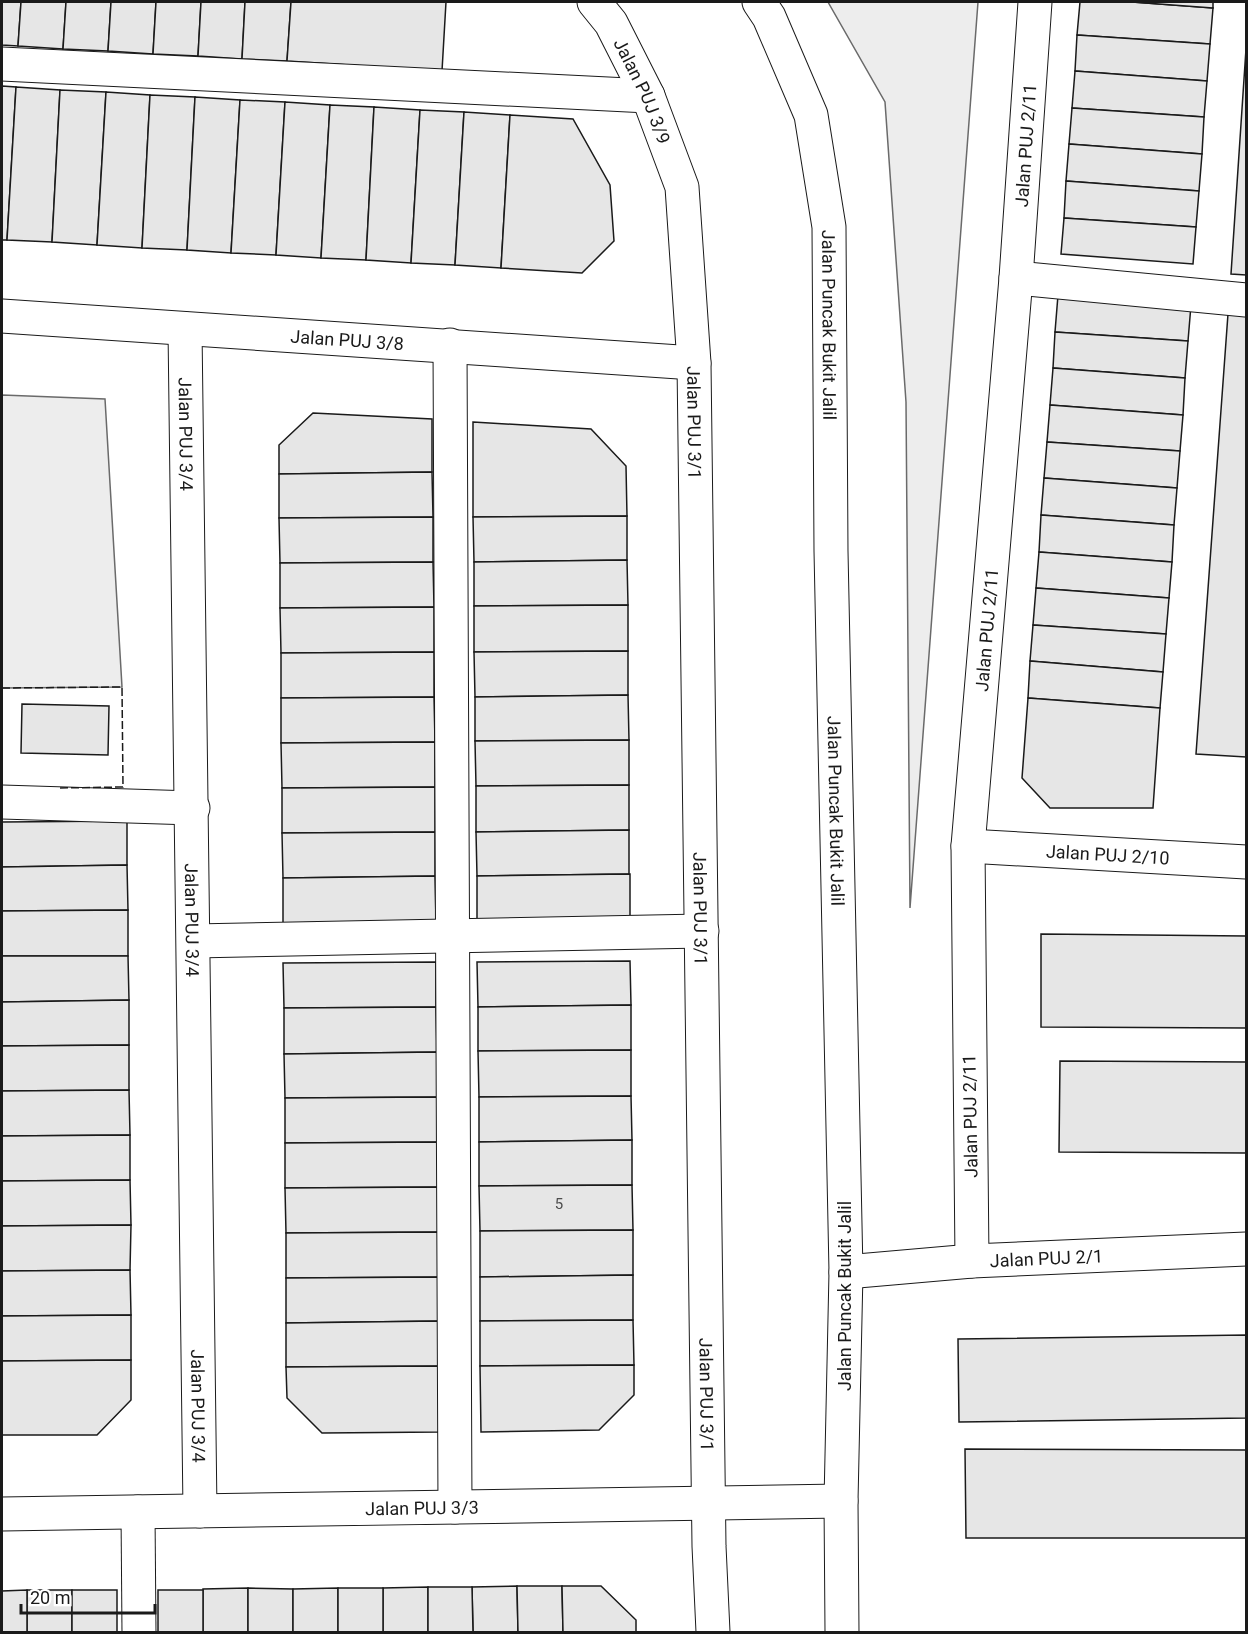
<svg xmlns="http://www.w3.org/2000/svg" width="1248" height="1634" viewBox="0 0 1248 1634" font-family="Roboto,sans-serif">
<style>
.built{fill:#ededed;stroke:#6a6a6a;stroke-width:1.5}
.building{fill:#e6e6e6;stroke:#1a1a1a;stroke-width:1.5}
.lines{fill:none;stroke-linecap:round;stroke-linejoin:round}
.minor-casing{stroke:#1a1a1a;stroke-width:35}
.minor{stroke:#fff;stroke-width:33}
.fence{stroke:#1a1a1a;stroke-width:1.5;stroke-dasharray:8 3;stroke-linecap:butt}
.labels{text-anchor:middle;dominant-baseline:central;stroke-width:4.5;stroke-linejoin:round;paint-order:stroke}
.number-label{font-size:15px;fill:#4d4d4d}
.street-label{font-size:18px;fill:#1a1a1a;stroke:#fff}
</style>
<rect width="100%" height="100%" fill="#fff"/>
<g class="built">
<polygon points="828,2 978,2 910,908 906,402 885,102"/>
<polygon points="2,395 105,399 122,687 2,688"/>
</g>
<g class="building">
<polygon points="2,2 21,2 18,46 2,45"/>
<polygon points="21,2 66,2 63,49 18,46"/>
<polygon points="66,2 111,2 108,51 63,49"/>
<polygon points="111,2 156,2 153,54 108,51"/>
<polygon points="156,2 201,2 198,56 153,54"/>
<polygon points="201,2 245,2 242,59 198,56"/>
<polygon points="245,2 291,2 287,61 242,59"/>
<polygon points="291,2 446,2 442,71 287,61"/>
<polygon points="1080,2 1132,2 1213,8 1210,44 1077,35"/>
<polygon points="1132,2 1213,2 1213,8"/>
<polygon points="1077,35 1210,44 1207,81 1075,71"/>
<polygon points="1246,49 1246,275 1231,274"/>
<polygon points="1075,71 1207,81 1204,117 1072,108"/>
<polygon points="2,86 16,87 7,240 2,240"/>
<polygon points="16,87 60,90 52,242 7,240"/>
<polygon points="60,90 106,92 97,245 52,242"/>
<polygon points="106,92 150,95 142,248 97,245"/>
<polygon points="150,95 195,97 187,250 142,248"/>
<polygon points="195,97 240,100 231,253 187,250"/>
<polygon points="240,100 285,102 276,255 231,253"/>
<polygon points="285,102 330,105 321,258 276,255"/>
<polygon points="330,105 374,107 366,260 321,258"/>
<polygon points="374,107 420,110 411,263 366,260"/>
<polygon points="1072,108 1204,117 1202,154 1069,144"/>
<polygon points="420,110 464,112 455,265 411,263"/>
<polygon points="464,112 510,115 501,268 455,265"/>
<polygon points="510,115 573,119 610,185 614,241 582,273 501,268"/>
<polygon points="1069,144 1202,154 1199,191 1066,181"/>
<polygon points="1066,181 1199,191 1196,227 1064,218"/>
<polygon points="1064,218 1196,227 1193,264 1061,254"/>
<polygon points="1058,295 1191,305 1188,341 1055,332"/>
<polygon points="1229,300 1246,302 1246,757 1196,754"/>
<polygon points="1055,332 1188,341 1185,378 1053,368"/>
<polygon points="1053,368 1185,378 1183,415 1050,405"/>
<polygon points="1050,405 1183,415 1180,451 1047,442"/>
<polygon points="313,413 432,419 432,472 279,474 279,445"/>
<polygon points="473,422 591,429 626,466 627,516 473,517"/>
<polygon points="1047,442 1180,451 1177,488 1044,478"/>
<polygon points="432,472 433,517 279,518 279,474"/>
<polygon points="1044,478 1177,488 1174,525 1041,515"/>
<polygon points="1041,515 1174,525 1172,562 1039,552"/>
<polygon points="627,516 627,560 474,562 473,517"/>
<polygon points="433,517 433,562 280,563 279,518"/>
<polygon points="1039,552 1172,562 1169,598 1036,588"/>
<polygon points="627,560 628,605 474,606 474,562"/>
<polygon points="433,562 434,607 280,608 280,563"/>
<polygon points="1036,588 1169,598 1166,634 1033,625"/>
<polygon points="628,605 628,651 474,652 474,606"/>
<polygon points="434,607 434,652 281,653 280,608"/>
<polygon points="1033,625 1166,634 1163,672 1030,661"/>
<polygon points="628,651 628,695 475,697 474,652"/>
<polygon points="434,652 434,697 281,698 281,653"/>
<polygon points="1030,661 1163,672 1160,708 1028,698"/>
<polygon points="628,695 629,740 475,741 475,697"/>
<polygon points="434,697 435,742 281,743 281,698"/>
<polygon points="1028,698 1160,708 1153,808 1050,808 1022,778"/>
<polygon points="22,704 109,706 108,755 21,753"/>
<polygon points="629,740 629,785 476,786 475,741"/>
<polygon points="435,742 435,787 282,788 281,743"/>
<polygon points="629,785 629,830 476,832 476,786"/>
<polygon points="435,787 435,832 282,833 282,788"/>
<polygon points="127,821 127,865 2,867 2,822"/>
<polygon points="629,830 629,874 477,876 476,832"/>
<polygon points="435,832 435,876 283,878 282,833"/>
<polygon points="127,865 128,910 2,911 2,867"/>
<polygon points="630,874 630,920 477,921 477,876"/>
<polygon points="435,876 436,921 283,923 283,878"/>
<polygon points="128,910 128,956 2,956 2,911"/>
<polygon points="1041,934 1246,936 1246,1028 1041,1027"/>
<polygon points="2,956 128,956 129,1000 2,1002"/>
<polygon points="630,961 631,1005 478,1007 477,962"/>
<polygon points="436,962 436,1007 284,1008 283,963"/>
<polygon points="129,1000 129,1045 2,1046 2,1002"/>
<polygon points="631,1005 631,1050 478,1051 478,1007"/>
<polygon points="436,1007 437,1052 284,1054 284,1008"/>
<polygon points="129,1045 129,1090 2,1091 2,1046"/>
<polygon points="631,1050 631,1096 479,1097 478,1051"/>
<polygon points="437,1052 437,1097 285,1098 284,1054"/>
<polygon points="1060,1061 1246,1062 1246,1153 1059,1152"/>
<polygon points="129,1090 130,1135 2,1136 2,1091"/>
<polygon points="631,1096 632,1140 479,1142 479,1097"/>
<polygon points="437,1097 438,1142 285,1143 285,1098"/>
<polygon points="130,1135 130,1180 2,1181 2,1136"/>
<polygon points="632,1140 632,1185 479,1186 479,1142"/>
<polygon points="438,1142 438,1187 285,1188 285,1143"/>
<polygon points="130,1180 131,1225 2,1226 2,1181"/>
<polygon points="632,1185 633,1230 480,1231 479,1186"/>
<polygon points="438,1187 439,1232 286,1233 285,1188"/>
<polygon points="131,1225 130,1270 2,1271 2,1226"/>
<polygon points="633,1230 633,1275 480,1277 480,1231"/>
<polygon points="439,1232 439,1277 286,1278 286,1233"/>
<polygon points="130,1270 131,1315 2,1316 2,1271"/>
<polygon points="633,1275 633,1320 480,1321 480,1277"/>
<polygon points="439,1277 439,1321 286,1323 286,1278"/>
<polygon points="131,1315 131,1360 2,1361 2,1316"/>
<polygon points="633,1320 634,1365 480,1366 480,1321"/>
<polygon points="439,1321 440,1366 286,1367 286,1323"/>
<polygon points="1246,1335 1246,1418 959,1422 958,1339"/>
<polygon points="131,1360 131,1400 97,1435 2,1435 2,1361"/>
<polygon points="634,1365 634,1395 599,1430 481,1432 480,1366"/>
<polygon points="440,1366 440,1432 322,1433 287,1398 286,1367"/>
<polygon points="965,1449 1246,1450 1246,1538 966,1538"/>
<polygon points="517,1586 518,1632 473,1632 472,1587"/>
<polygon points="517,1586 562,1586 563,1632 518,1632"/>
<polygon points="562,1586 601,1586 636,1620 636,1632 563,1632"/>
<polygon points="428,1587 428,1632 383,1632 383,1588"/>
<polygon points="428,1587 472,1587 473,1632 428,1632"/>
<polygon points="248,1588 248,1632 203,1632 203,1589"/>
<polygon points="248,1588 293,1589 293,1632 248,1632"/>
<polygon points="338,1588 338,1632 293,1632 293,1589"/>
<rect x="338" y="1588" width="45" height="44"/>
<rect x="27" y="1590" width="45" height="42"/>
<polygon points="27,1590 27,1632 2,1632 2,1591"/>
<rect x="72" y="1590" width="45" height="42"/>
<rect x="158" y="1590" width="45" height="42"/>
</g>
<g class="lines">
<g class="minor-casing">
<g id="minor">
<path id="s1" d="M 594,2 L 611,23 L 648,96 L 682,187 L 694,363 L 709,1546 L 713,1632"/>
<path id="s2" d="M 759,2 L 769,17 L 811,115 L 829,227 L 831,551 L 846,1272 L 841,1501 L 842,1632"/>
<polyline points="2,64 648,96"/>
<polyline points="1016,278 1246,300"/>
<path id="s3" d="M 2,316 L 694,363"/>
<path id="s4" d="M 185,329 L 200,1511"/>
<polyline points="450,345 455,1507"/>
<polyline points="2,802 193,808"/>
<path id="s5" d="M 968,846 L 1246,862"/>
<polyline points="194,941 702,931"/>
<path id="s6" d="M 972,1261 L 968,846 L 1016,278 L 1035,2"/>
<path id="s7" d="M 846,1272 L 972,1261 L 1246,1249"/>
<polyline points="138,1512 139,1632"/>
<path id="s8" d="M 2,1514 L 841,1501"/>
</g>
</g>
<use href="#minor" class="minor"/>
<polyline class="fence" points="2,688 122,687 123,787 58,788"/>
</g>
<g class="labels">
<g class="number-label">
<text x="559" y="1204">5</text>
</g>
<g class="street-label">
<text stroke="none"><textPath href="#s1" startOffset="102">Jalan PUJ 3/9</textPath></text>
<text stroke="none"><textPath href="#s6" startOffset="1118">Jalan PUJ 2/11</textPath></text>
<text stroke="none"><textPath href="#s2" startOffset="336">Jalan Puncak Bukit Jalil</textPath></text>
<text stroke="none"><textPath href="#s3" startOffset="346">Jalan PUJ 3/8</textPath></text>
<text stroke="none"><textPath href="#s1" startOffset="442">Jalan PUJ 3/1</textPath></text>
<text stroke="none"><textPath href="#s4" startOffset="105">Jalan PUJ 3/4</textPath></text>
<text stroke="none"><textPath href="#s6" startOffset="632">Jalan PUJ 2/11</textPath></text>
<text stroke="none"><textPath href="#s2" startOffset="822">Jalan Puncak Bukit Jalil</textPath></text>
<text stroke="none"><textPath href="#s5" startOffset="140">Jalan PUJ 2/10</textPath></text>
<text stroke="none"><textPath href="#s1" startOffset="928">Jalan PUJ 3/1</textPath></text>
<text stroke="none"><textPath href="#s4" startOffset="591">Jalan PUJ 3/4</textPath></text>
<text transform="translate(970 1116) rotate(-91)">Jalan PUJ 2/11</text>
<text stroke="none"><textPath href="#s7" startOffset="201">Jalan PUJ 2/1</textPath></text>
<text transform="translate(844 1296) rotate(-90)">Jalan Puncak Bukit Jalil</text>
<text stroke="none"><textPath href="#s1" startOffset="1414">Jalan PUJ 3/1</textPath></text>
<text stroke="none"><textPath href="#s4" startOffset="1077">Jalan PUJ 3/4</textPath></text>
<text stroke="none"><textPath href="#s8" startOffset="420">Jalan PUJ 3/3</textPath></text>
</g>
</g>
<rect width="1248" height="1634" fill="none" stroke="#1a1a1a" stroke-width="6"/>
<path d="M21 1604v9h134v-9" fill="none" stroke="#1a1a1a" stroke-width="3"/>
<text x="30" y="1604" font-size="18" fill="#1a1a1a" stroke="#ffffff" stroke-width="4.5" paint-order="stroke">20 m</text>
</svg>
